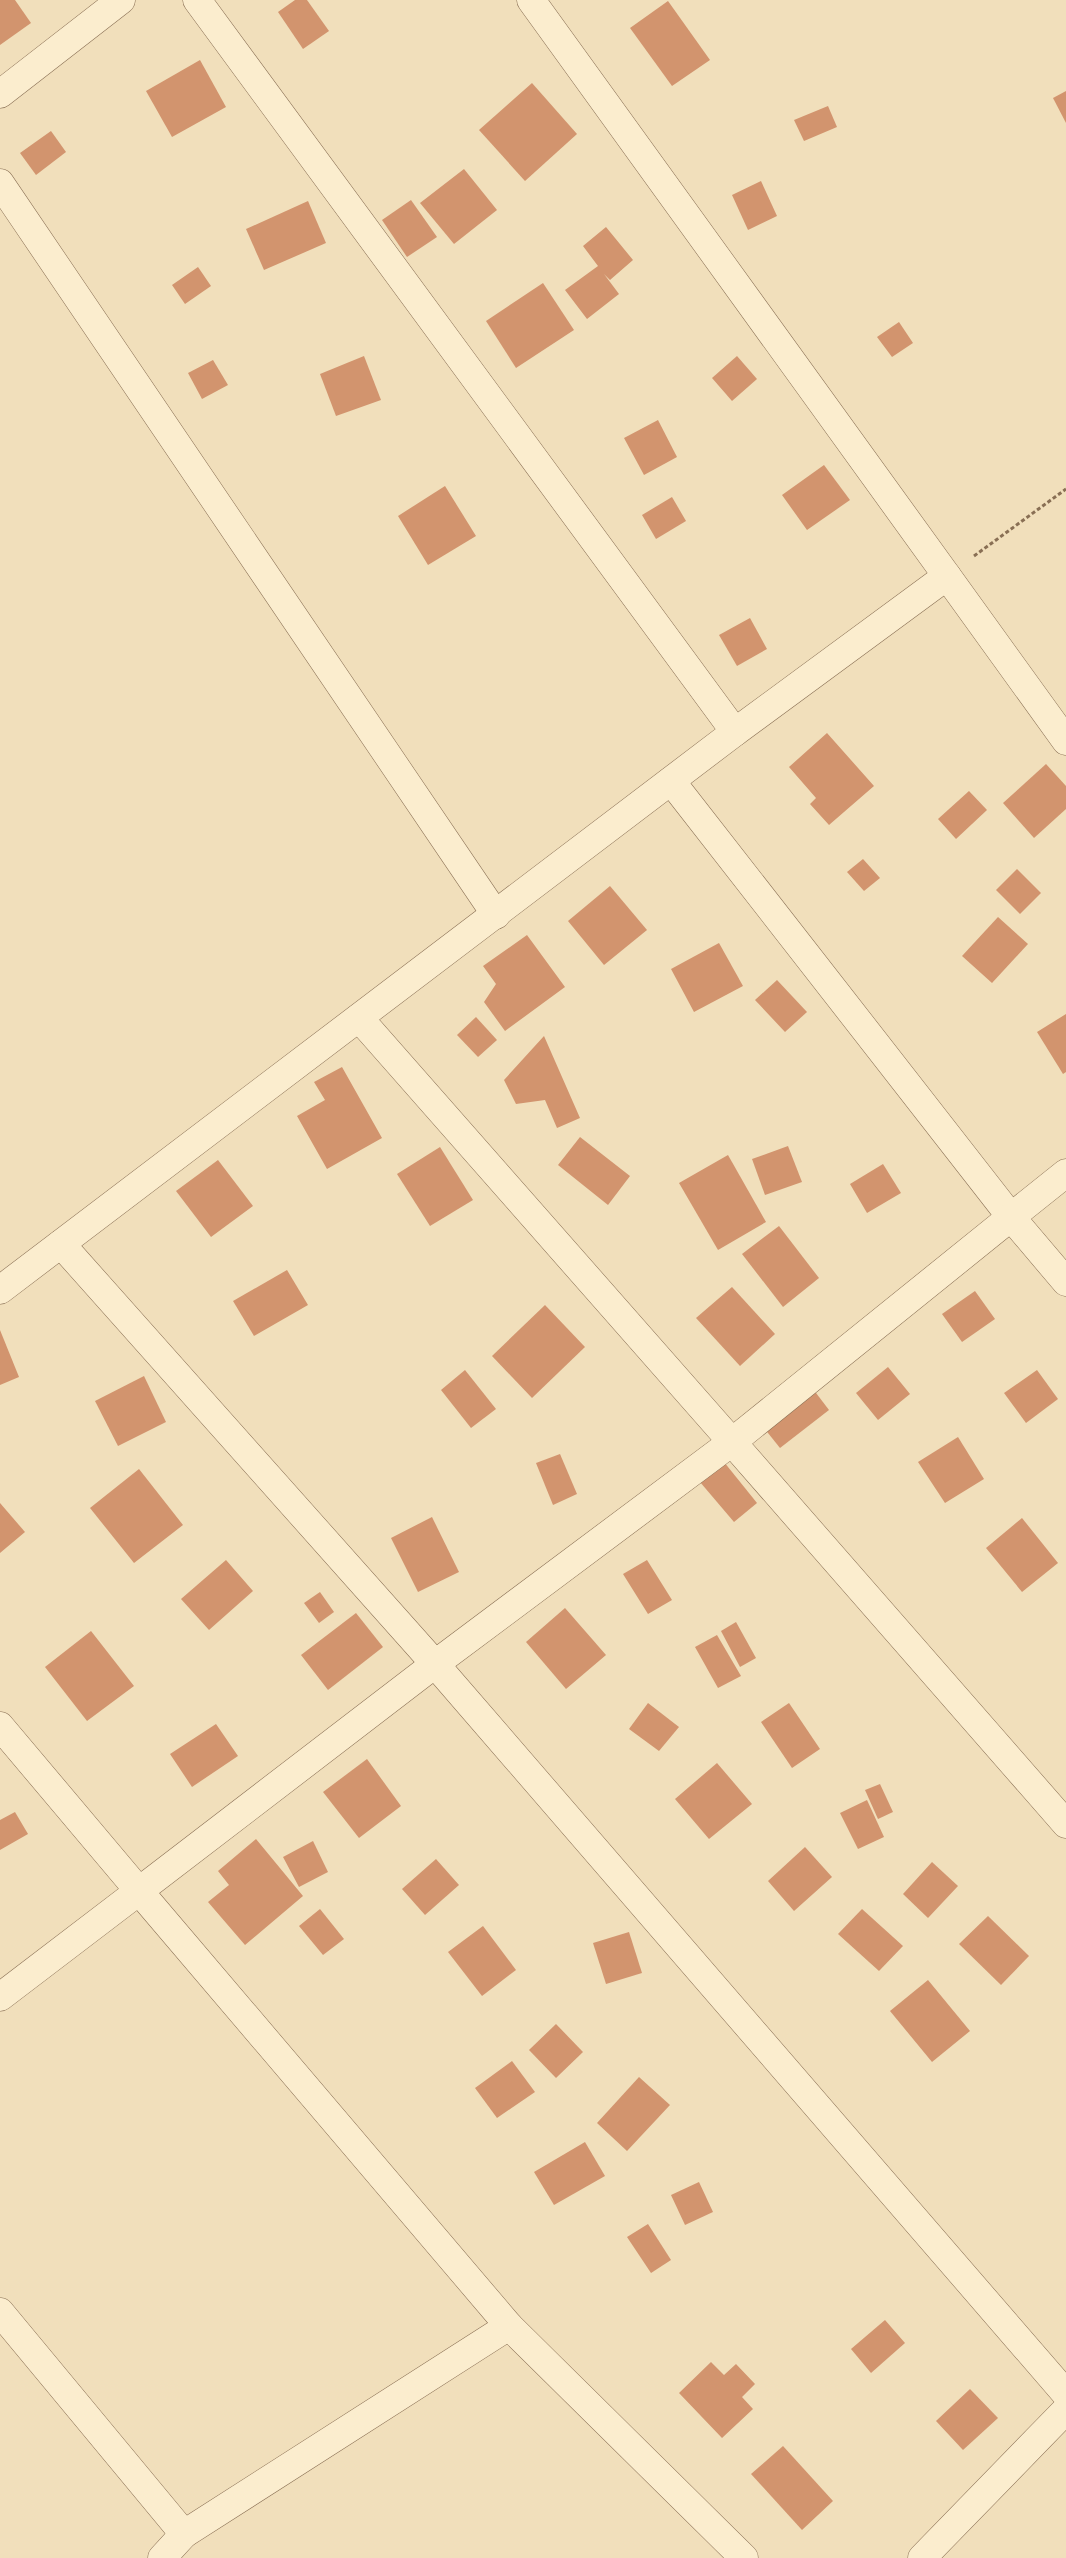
<svg xmlns="http://www.w3.org/2000/svg" width="1066" height="2558" viewBox="0 0 1066 2558" font-family="Merriweather,serif">
<style>
.building{fill:#d2946e}
.lines{fill:none;stroke-linecap:round;stroke-linejoin:round}
.minor-casing{stroke:#896f54;stroke-width:29}
.path{stroke:#896f54;stroke-width:3;stroke-dasharray:4 2.5;stroke-linecap:butt}
.minor{stroke:#fbedce;stroke-width:28}
</style>
<rect width="100%" height="100%" fill="#f1dfbb"/>
<g class="building">
<polygon points="0,0 15,0 31,23 0,45"/>
<polygon points="295,0 307,0 329,31 303,49 278,12"/>
<polygon points="668,1 710,60 672,86 630,28"/>
<polygon points="200,60 226,107 172,137 146,91"/>
<polygon points="532,83 577,134 525,181 479,130"/>
<polygon points="1066,91 1066,123 1053,98"/>
<polygon points="828,106 837,127 804,141 794,120"/>
<polygon points="51,131 66,152 36,175 20,153"/>
<polygon points="464,169 497,210 454,244 420,203"/>
<polygon points="761,181 777,216 748,230 732,195"/>
<polygon points="411,200 437,237 407,257 382,220"/>
<polygon points="308,201 326,243 264,270 246,229"/>
<polygon points="606,227 633,260 610,280 604,274 619,294 587,319 565,290 598,266 583,246"/>
<polygon points="198,267 211,286 185,304 172,285"/>
<polygon points="543,283 574,330 516,368 486,321"/>
<polygon points="899,322 913,343 892,357 877,337"/>
<polygon points="364,356 381,400 336,416 320,374"/>
<polygon points="737,356 757,379 732,401 712,378"/>
<polygon points="213,360 228,385 202,399 188,373"/>
<polygon points="658,420 677,457 644,475 624,438"/>
<polygon points="824,465 850,500 807,530 782,495"/>
<polygon points="445,486 476,536 428,565 398,516"/>
<polygon points="672,497 686,521 656,539 642,515"/>
<polygon points="750,618 767,649 737,666 719,635"/>
<polygon points="827,733 874,786 829,825 810,804 816,798 789,767"/>
<polygon points="1046,764 1066,786 1066,809 1034,838 1003,803"/>
<polygon points="969,791 987,810 956,839 938,819"/>
<polygon points="863,859 880,878 864,891 847,872"/>
<polygon points="1017,869 1041,893 1020,914 996,890"/>
<polygon points="610,886 647,930 604,965 568,921"/>
<polygon points="998,917 1028,944 992,983 962,956"/>
<polygon points="527,935 565,987 505,1031 484,1002 496,984 483,966"/>
<polygon points="719,943 743,986 694,1012 671,969"/>
<polygon points="777,980 807,1012 785,1032 755,1000"/>
<polygon points="1066,1014 1066,1072 1063,1074 1037,1032"/>
<polygon points="476,1017 497,1040 478,1057 457,1035"/>
<polygon points="544,1036 580,1118 557,1128 545,1100 516,1104 504,1080"/>
<polygon points="342,1067 382,1138 327,1169 297,1116 325,1100 314,1082"/>
<polygon points="580,1137 630,1176 608,1205 558,1165"/>
<polygon points="788,1146 802,1182 765,1195 752,1159"/>
<polygon points="440,1147 473,1200 430,1226 397,1174"/>
<polygon points="728,1155 766,1222 718,1250 679,1183"/>
<polygon points="218,1160 253,1206 211,1237 176,1191"/>
<polygon points="883,1164 901,1193 867,1213 850,1184"/>
<polygon points="779,1226 819,1278 783,1307 742,1254"/>
<polygon points="287,1270 308,1305 254,1336 233,1301"/>
<polygon points="732,1287 775,1334 740,1366 696,1318"/>
<polygon points="975,1291 995,1319 962,1342 942,1314"/>
<polygon points="545,1305 585,1347 532,1398 492,1356"/>
<polygon points="0,1330 19,1377 0,1385"/>
<polygon points="888,1367 910,1394 878,1420 856,1393"/>
<polygon points="465,1370 496,1409 471,1428 441,1390"/>
<polygon points="1037,1370 1058,1399 1026,1423 1004,1393"/>
<polygon points="144,1376 166,1422 118,1446 95,1401"/>
<polygon points="813,1389 829,1410 780,1448 764,1428"/>
<polygon points="958,1437 984,1479 945,1503 918,1462"/>
<polygon points="560,1454 577,1494 553,1505 536,1463"/>
<polygon points="724,1462 757,1503 734,1522 700,1482"/>
<polygon points="139,1469 183,1525 134,1563 90,1508"/>
<polygon points="0,1503 25,1532 0,1553"/>
<polygon points="432,1517 459,1572 418,1592 391,1538"/>
<polygon points="1022,1518 1058,1563 1022,1592 986,1548"/>
<polygon points="226,1560 253,1591 209,1630 181,1599"/>
<polygon points="647,1560 672,1600 648,1614 623,1574"/>
<polygon points="320,1592 334,1612 319,1623 304,1603"/>
<polygon points="565,1608 606,1655 566,1689 526,1642"/>
<polygon points="356,1613 383,1647 328,1690 301,1655"/>
<polygon points="736,1622 756,1658 740,1667 721,1631"/>
<polygon points="91,1631 134,1686 87,1721 45,1667"/>
<polygon points="717,1635 741,1676 718,1688 695,1647"/>
<polygon points="648,1703 679,1727 659,1751 629,1729"/>
<polygon points="789,1703 820,1749 792,1768 761,1722"/>
<polygon points="216,1724 238,1756 192,1787 170,1754"/>
<polygon points="367,1759 401,1806 359,1838 323,1792"/>
<polygon points="717,1763 752,1804 709,1839 675,1799"/>
<polygon points="880,1784 893,1812 878,1819 865,1790"/>
<polygon points="867,1800 884,1837 858,1849 840,1813"/>
<polygon points="15,1812 28,1834 0,1850 0,1820"/>
<polygon points="256,1839 303,1896 245,1945 208,1902 229,1885 218,1871"/>
<polygon points="313,1841 328,1872 299,1887 283,1857"/>
<polygon points="805,1847 832,1877 794,1911 768,1881"/>
<polygon points="436,1859 459,1885 425,1915 402,1889"/>
<polygon points="932,1862 958,1886 928,1918 903,1894"/>
<polygon points="320,1909 344,1939 323,1955 299,1926"/>
<polygon points="862,1909 903,1946 879,1971 838,1934"/>
<polygon points="988,1916 1029,1956 1001,1985 959,1944"/>
<polygon points="483,1926 516,1970 482,1996 448,1952"/>
<polygon points="629,1932 642,1973 606,1984 593,1943"/>
<polygon points="928,1980 970,2031 932,2062 890,2011"/>
<polygon points="556,2024 583,2052 556,2078 529,2050"/>
<polygon points="512,2061 535,2092 497,2118 475,2088"/>
<polygon points="639,2077 670,2105 627,2151 597,2123"/>
<polygon points="585,2142 605,2176 554,2205 534,2172"/>
<polygon points="699,2182 713,2212 685,2225 671,2195"/>
<polygon points="648,2224 671,2260 651,2273 627,2237"/>
<polygon points="885,2320 905,2343 871,2373 851,2349"/>
<polygon points="711,2362 724,2375 736,2364 755,2384 742,2397 753,2409 722,2438 679,2393"/>
<polygon points="970,2389 998,2418 963,2450 936,2421"/>
<polygon points="783,2446 833,2501 802,2530 751,2474"/>
</g>
<g class="lines">
<g class="minor-casing">
<g id="minor">
<polyline points="531,0 947,576 735,732"/>
<polyline points="0,94 121,0"/>
<polyline points="0,183 496,915"/>
<polyline points="947,576 1066,741"/>
<polyline points="359,1018 732,1442 1011,1217 671,781"/>
<polyline points="1066,1173 1011,1217 1066,1282"/>
<polyline points="61,1244 435,1664 1066,2394"/>
<polyline points="0,1290 735,732 197,0"/>
<polyline points="0,1726 139,1891 435,1664 732,1442 1066,1824"/>
<polyline points="0,1997 139,1891 509,2326 184,2534 0,2312"/>
<polyline points="509,2326 744,2558"/>
<polyline points="162,2558 184,2534"/>
<polyline points="922,2558 1066,2410"/>
</g>
</g>
<polyline class="path" points="974,556 1066,489"/>
<use href="#minor" class="minor"/>
</g>
</svg>
